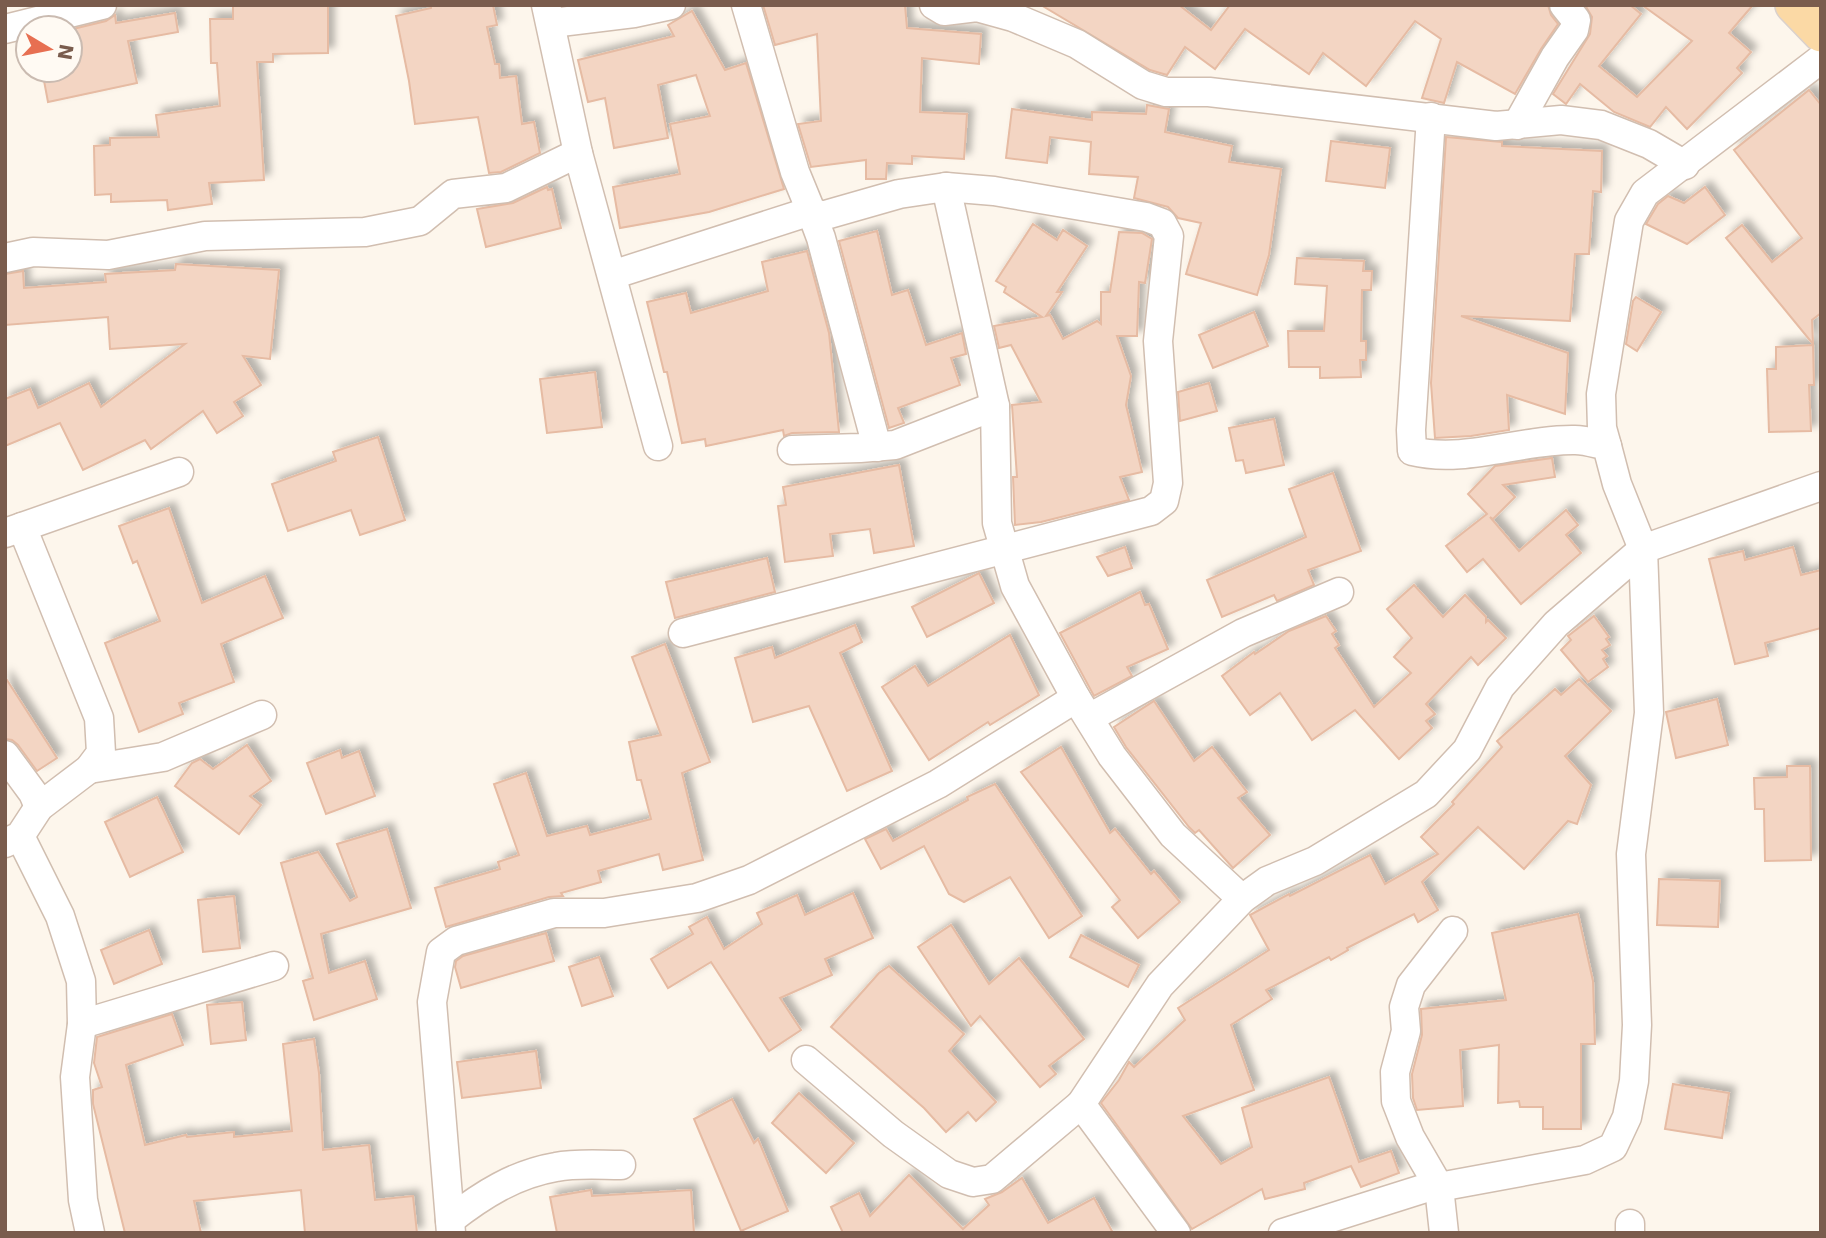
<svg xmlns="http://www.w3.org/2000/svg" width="1826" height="1238" viewBox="0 0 1826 1238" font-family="'DejaVu Sans',sans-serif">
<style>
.building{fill:#f3d5c3;stroke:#e6bba3;stroke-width:2;filter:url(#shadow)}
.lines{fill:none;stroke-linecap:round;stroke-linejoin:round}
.minor-casing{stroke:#d1beb0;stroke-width:31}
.major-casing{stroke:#dad1cd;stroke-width:38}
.minor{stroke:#fff;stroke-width:28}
.major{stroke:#fbd9a5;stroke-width:35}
</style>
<defs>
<filter id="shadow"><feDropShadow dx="6" dy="-6" stdDeviation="3.5" flood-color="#0004"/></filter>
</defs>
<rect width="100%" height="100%" fill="#fdf6ec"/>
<g class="building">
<polygon points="233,5 328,5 328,53 273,54 273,62 257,62 264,180 209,183 212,204 168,210 167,200 111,202 111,194 95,195 94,146 110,145 110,138 159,137 156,115 220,106 217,63 211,63 210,19 233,19"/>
<polygon points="431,5 493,5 497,25 487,27 495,64 499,64 500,78 516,76 522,124 534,122 540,153 501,172 489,173 478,117 415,124 409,81 396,16 431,8"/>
<polygon points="763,5 905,5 907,28 981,34 979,64 922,58 920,112 967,114 964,159 912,156 912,164 887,163 886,179 866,179 866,160 811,167 798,124 821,121 817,34 775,45"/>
<polygon points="1041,5 1179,5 1211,30 1230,5 1548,5 1551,15 1558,24 1541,49 1515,94 1457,62 1444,103 1422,98 1441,39 1415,21 1366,86 1323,53 1309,74 1245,29 1215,69 1185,47 1167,75 1150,70"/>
<polygon points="1585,5 1630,5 1641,14 1599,66 1637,97 1692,41 1642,5 1753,5 1729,33 1751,52 1737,68 1742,73 1687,129 1666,107 1650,127 1614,112 1580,84 1566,104 1553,94 1590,34 1592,17"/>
<polygon points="692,11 725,70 746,63 784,189 709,212 620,228 613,187 680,174 670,124 710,116 696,75 658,85 668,138 614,148 605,98 588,102 578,60 674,36 668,25"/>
<polygon points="175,13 178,32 128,41 137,83 48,102 42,70 70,70 70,35 74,34 73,29 106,21 115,15 116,23"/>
<polygon points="1809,90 1821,105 1821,313 1812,320 1813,344 1726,238 1742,225 1772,262 1802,238 1734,150"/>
<polygon points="1147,105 1169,109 1165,132 1232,146 1229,162 1281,169 1269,255 1257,295 1186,274 1201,223 1178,218 1168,207 1134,198 1138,177 1089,174 1091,142 1050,137 1047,163 1006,158 1012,109 1092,120 1092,112 1146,114"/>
<polygon points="1446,137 1502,142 1502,146 1602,151 1601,192 1593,191 1589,254 1575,254 1570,321 1461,316 1568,353 1565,414 1507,395 1509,430 1471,436 1435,438 1431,383"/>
<polygon points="1331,141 1390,148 1385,188 1326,181"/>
<polygon points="547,187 548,190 552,189 561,228 486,247 477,209 513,203"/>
<polygon points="1705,187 1725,215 1687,244 1646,224 1658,204 1668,196 1684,203"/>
<polygon points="1033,224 1057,240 1063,230 1087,246 1057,292 1062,292 1046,316 1050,315 1063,339 1097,321 1101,324 1101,292 1110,292 1119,232 1142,233 1152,239 1145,283 1139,282 1137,336 1117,336 1131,376 1126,405 1142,472 1120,477 1129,500 1041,522 1015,525 1013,477 1017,477 1012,405 1041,402 1011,345 999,348 994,326 1042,317 1004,292 1006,287 996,281"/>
<polygon points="877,231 892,295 908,290 926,345 962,333 966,354 951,358 960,385 898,408 904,423 889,428 839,241"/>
<polygon points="807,251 829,333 839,432 792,433 784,436 783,430 706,446 705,439 682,443 667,372 664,372 647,302 686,293 691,313 768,291 762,262"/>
<polygon points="1297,258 1364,261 1363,271 1372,271 1371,290 1362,290 1361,341 1366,341 1366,360 1360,360 1361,377 1320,378 1320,367 1289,367 1288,331 1324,331 1327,286 1295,284"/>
<polygon points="176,264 279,270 270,359 243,356 261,385 234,402 243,416 217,433 203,411 151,449 145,440 83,470 60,423 5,446 5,399 30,389 38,408 89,383 101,407 185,344 110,349 108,317 5,325 5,274 23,271 24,288 106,282 105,274 175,270"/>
<polygon points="1636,297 1661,312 1637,351 1626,344 1633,301"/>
<polygon points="1254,312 1268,346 1213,368 1199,335"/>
<polygon points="1813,345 1814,385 1809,385 1811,431 1769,432 1767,369 1776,369 1776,347"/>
<polygon points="595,372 602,427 547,433 540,379"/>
<polygon points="1209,383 1217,411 1180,421 1178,392"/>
<polygon points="1274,419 1284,465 1246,473 1243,460 1236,461 1229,428"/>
<polygon points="378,437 405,520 360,535 351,510 288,531 272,484 336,461 333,452"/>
<polygon points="1552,458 1555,477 1503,485 1515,497 1493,519 1490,517 1519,551 1566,510 1578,525 1566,535 1581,553 1521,604 1483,559 1467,572 1446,546 1487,514 1468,494 1495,466"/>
<polygon points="899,465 914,546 874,553 870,529 830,534 833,556 785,562 778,506 786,505 783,487"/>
<polygon points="1333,473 1361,551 1308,570 1314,585 1277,601 1274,595 1222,617 1207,580 1306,537 1289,489"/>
<polygon points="169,508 202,603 265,576 283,618 221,644 234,682 179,703 183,714 139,732 105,643 160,621 137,561 133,563 119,526"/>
<polygon points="1125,547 1132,568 1108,576 1097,557"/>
<polygon points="1793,547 1801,575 1821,570 1821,628 1765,643 1768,656 1735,664 1709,559 1743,551 1745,560"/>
<polygon points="767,558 775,592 675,618 666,582"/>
<polygon points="979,573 994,603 927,637 912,607"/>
<polygon points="1414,585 1443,617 1465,595 1486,617 1486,622 1488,620 1506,638 1478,665 1471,657 1426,704 1435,714 1426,721 1432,728 1399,759 1355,710 1312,740 1280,693 1250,715 1222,676 1254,652 1255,654 1289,631 1326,616 1336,631 1332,634 1339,645 1335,648 1374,707 1411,673 1394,657 1412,638 1387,609"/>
<polygon points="1140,592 1145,605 1149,604 1168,649 1127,667 1132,676 1094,696 1060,633"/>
<polygon points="1594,616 1609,637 1606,639 1610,645 1602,650 1607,656 1603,659 1608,667 1588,682 1561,650 1571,640 1568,636"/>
<polygon points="855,625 862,642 840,653 892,771 847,791 809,706 753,722 735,658 772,647 775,658"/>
<polygon points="1010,635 1039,695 990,725 988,722 929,760 882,687 915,666 928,686"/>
<polygon points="665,644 710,762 682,773 703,860 663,870 659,854 598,871 601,882 561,893 563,896 549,897 446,927 435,888 500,869 498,862 519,855 494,784 526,773 547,836 587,826 590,835 651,819 641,780 637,780 629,742 661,735 632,657"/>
<polygon points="5,677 57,758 37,771 18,745 12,740 5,739"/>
<polygon points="1579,679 1611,711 1565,756 1591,785 1577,824 1568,821 1524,869 1478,827 1422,882 1438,910 1418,922 1414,914 1347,948 1348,950 1331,960 1329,957 1266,990 1272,999 1231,1025 1254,1090 1183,1116 1221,1164 1252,1147 1242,1108 1329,1077 1359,1162 1391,1151 1399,1173 1361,1187 1351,1166 1304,1183 1305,1189 1265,1199 1262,1189 1192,1229 1101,1103 1119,1080 1129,1062 1134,1067 1185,1020 1178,1008 1269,950 1250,915 1289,894 1290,896 1370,855 1385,884 1438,854 1421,837 1454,804 1452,802 1502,747 1497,741 1555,689 1561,695"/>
<polygon points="1717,699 1728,745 1676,758 1666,712"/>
<polygon points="1154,701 1194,761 1212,747 1247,792 1238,798 1270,835 1233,868 1199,830 1195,833 1189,827 1126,747 1114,727"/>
<polygon points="247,745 271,781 250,796 261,805 239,834 175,786 192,763 200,759 213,769"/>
<polygon points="1061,747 1110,833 1115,829 1151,874 1154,871 1180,902 1138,938 1112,907 1120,900 1021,772"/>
<polygon points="340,750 342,758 359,751 375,796 326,814 307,763"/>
<polygon points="1787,766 1810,766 1811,860 1765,861 1764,809 1755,809 1754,778 1787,777"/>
<polygon points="995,784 1082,916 1049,938 1010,877 964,902 949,894 924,846 881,869 865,839 886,829 893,841 968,800 967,797"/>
<polygon points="157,797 183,852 130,877 105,822"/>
<polygon points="387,829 411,908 321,934 329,973 365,961 377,999 314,1020 303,981 313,978 281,863 318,852 350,901 357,897 337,844"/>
<polygon points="1659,879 1720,881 1718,927 1657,925"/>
<polygon points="853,893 873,938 825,959 832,975 780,998 801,1030 769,1051 711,962 668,988 651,959 693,934 689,927 707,917 724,949 762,924 757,913 797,895 805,915"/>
<polygon points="234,896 240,948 203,952 198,900"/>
<polygon points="1578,914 1593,981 1595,1044 1581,1044 1581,1129 1543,1129 1543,1107 1520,1107 1519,1101 1498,1103 1499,1045 1460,1050 1463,1106 1417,1110 1413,1098 1412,1074 1422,1035 1421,1009 1506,1000 1492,933"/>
<polygon points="951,925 989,984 1019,958 1084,1039 1049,1066 1056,1074 1040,1087 980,1016 971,1026 918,947"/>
<polygon points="149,930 162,964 114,984 101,950"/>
<polygon points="546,933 554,961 461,988 455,967 456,961 463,956"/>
<polygon points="1081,935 1139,965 1128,987 1070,957"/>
<polygon points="599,957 613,996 582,1006 569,967"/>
<polygon points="889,966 964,1034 949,1051 996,1102 976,1121 968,1112 946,1132 924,1108 831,1027 879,973"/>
<polygon points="242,1002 246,1040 211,1044 207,1005"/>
<polygon points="172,1014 183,1045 126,1065 145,1145 186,1135 187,1137 234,1132 234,1137 292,1131 283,1044 314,1039 319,1073 323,1150 369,1145 375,1200 413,1196 417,1233 305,1233 301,1190 194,1201 201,1233 125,1233 93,1104 93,1090 102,1087 94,1063 97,1037"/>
<polygon points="536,1051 541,1088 462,1098 457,1062"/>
<polygon points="1673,1084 1729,1093 1722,1138 1665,1129"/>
<polygon points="799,1093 854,1143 826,1173 772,1123"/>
<polygon points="732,1099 754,1143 758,1139 788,1211 741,1231 694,1119"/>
<polygon points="909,1175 963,1229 989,1205 985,1199 1002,1192 1022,1178 1048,1223 1094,1198 1113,1233 843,1233 831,1207 859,1193 870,1216"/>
<polygon points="591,1190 592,1196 691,1190 694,1233 557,1233 550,1197"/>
</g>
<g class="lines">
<g class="minor-casing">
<g id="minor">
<polyline points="546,5 578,153 658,446"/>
<polyline points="934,5 944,11 977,7 1013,17 1077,44 1143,85 1166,92 1209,92 1496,126 1561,120 1601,125 1649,144 1685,165"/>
<polyline points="552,23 634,13 671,5"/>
<polyline points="5,29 102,5"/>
<polyline points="1517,125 1555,57 1574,30 1576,20 1564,5"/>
<polyline points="946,187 995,406 997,523 1015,586 1076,698 1112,756 1173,835 1242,899"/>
<polyline points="5,258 33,252 108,255 205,236 365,232 420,221 453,194 506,188 578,153"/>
<polyline points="612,275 811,211 821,238 877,447"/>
<polyline points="1607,446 1602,428 1601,394 1629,221 1645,193 1821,59"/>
<polyline points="792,450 860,448 895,445 995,406"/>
<polyline points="5,533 179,472"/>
<polyline points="683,633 1151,511 1164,501 1168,483 1158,341 1169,236 1162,223 1146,217 994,191 946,187 899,194 822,216 811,211 795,172 746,5"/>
<polyline points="1089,718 1243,633 1339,592"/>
<polyline points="5,755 33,793 39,807"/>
<polyline points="89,769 163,757 262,715"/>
<polyline points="20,836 60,916 81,981 82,1024 75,1077 83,1200 90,1233"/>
<polyline points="5,843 20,836 39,807 89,769 101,753 99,718 22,527"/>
<polyline points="82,1024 274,966"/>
<polyline points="806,1060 893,1134 949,1174 973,1182 992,1179 1081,1104 1160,985 1242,899 1267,881 1315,861 1426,794 1467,750 1500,687 1556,624 1643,549 1821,486"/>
<polyline points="1081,1104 1176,1233"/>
<path d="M 450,1220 C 482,1195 515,1174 556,1167 C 576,1163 600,1165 621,1165"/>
<polyline points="1630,1224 1630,1233"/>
<polyline points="451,1233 432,1002 441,952 456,941 554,913 604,913 697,898 749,880 938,784 1076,698"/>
<path d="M 1283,1233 L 1432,1186 L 1439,1187 L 1585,1160 L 1613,1147 L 1627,1117 L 1634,1081 L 1637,1025 L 1631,854 L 1649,713 L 1643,549 L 1617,484 L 1607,446 C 1597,444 1586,440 1575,440 C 1521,439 1465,464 1412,451 L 1411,430 L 1431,117"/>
<polyline points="1444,1233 1439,1187 1410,1137 1396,1101 1395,1072 1406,1031 1404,1007 1411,985 1453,931"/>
</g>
</g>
<g class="major-casing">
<polyline id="major" points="1793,5 1821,34"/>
</g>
<use href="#minor" class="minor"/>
<use href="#major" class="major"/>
</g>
<rect width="1826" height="1238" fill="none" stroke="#7a5c4d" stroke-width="14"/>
<g transform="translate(49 49) rotate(100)"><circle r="33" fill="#fffaf3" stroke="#cabbb1" stroke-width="2"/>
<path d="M0-5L12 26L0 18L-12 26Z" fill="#e76f51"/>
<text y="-10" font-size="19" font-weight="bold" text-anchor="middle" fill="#7a5c4d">N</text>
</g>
</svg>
